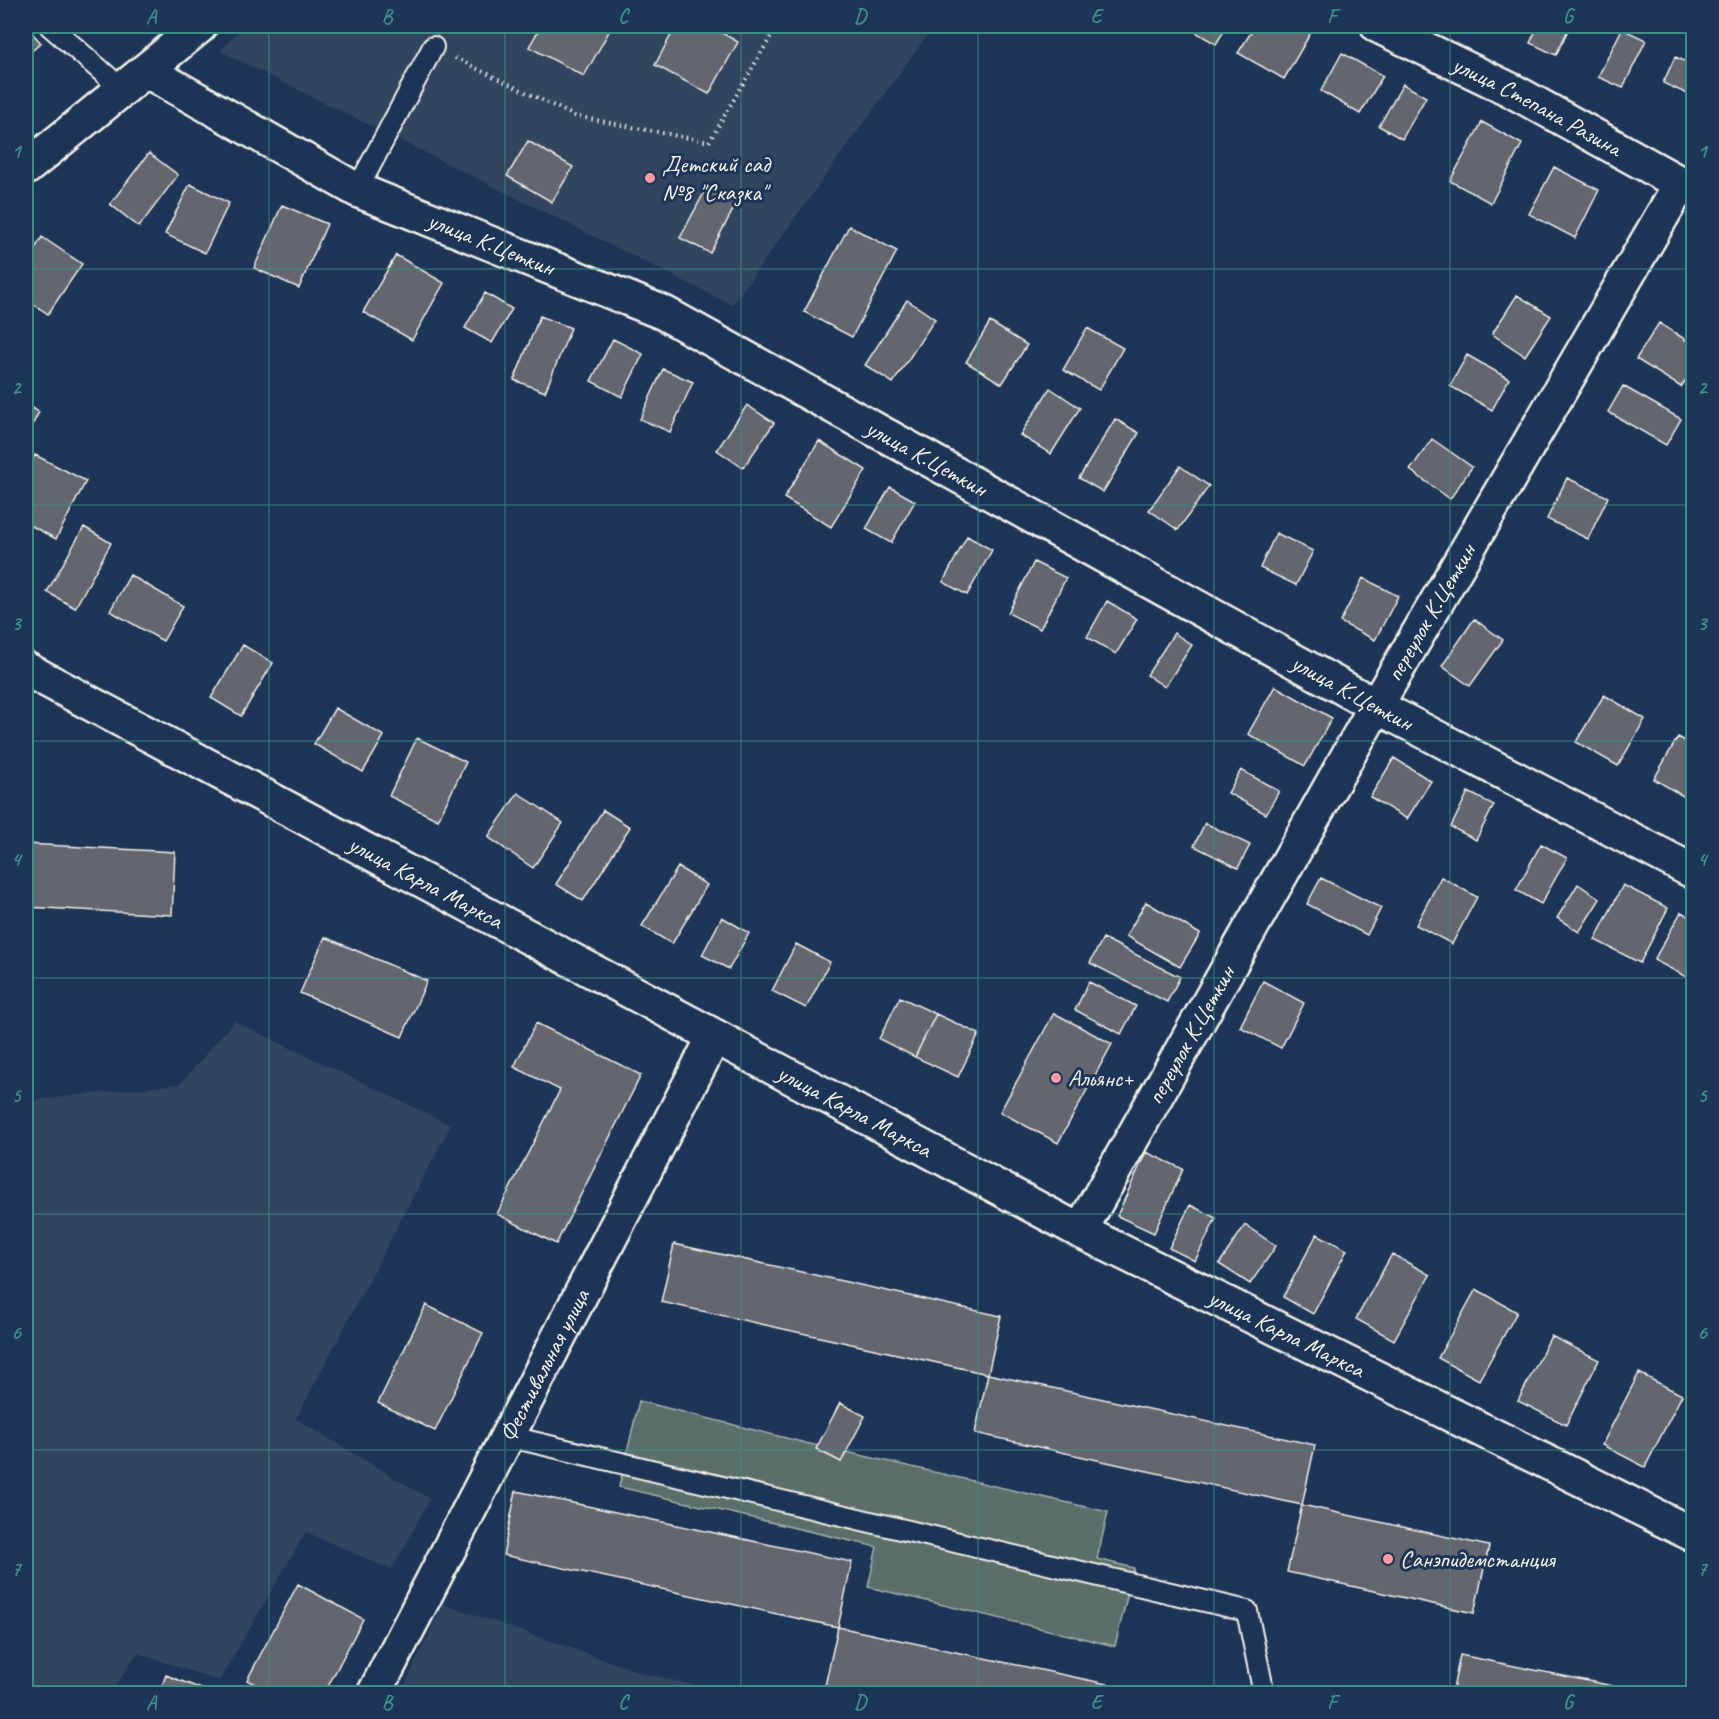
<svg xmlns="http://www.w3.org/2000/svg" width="1719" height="1719" viewBox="0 0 1719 1719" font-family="Caveat,sans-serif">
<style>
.built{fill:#32445e}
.green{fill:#5a6e6a;stroke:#a7b0a9;stroke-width:1.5}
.building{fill:#64666e;stroke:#f4f1e8;stroke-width:1.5}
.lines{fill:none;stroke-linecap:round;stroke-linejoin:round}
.service-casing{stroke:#f4f1e8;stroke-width:24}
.minor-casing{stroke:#f4f1e8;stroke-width:38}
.tertiary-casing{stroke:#f4f1e8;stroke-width:38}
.path{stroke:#f4f1e8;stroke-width:4;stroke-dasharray:1.5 4.5;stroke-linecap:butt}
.service{stroke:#1d3557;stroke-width:20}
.minor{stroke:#1d3557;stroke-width:33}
.tertiary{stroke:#1d3557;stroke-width:33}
.grid{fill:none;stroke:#3d8f86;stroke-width:1.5;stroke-opacity:0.55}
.poi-dot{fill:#ff9aa2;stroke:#1d3557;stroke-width:2}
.labels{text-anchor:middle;stroke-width:6;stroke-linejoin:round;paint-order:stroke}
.street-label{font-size:24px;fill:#f4f1e8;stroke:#1d3557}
.poi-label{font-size:24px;fill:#f4f1e8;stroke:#1d3557;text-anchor:start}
.neatline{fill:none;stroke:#3d8f86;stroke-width:2}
.grid-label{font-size:20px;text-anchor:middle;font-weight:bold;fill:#3d8f86}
</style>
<rect width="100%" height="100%" fill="#1d3557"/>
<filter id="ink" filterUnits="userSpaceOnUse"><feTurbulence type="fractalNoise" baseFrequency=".0167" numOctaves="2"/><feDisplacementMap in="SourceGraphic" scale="12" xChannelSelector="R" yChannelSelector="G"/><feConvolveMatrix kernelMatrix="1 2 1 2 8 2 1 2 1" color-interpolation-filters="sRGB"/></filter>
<g filter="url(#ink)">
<!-- built -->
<path class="built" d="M243,26H934L732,305L220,51Z
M234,1021L451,1125L296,1419L430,1499L392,1570L306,1532L219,1681L137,1653L111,1693L26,1685V1101L180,1084Z
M443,1604L649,1675L733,1693H401Z"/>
<!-- green -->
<path class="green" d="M639,1401L818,1446L817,1450L841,1462L847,1452L1108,1512L1097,1559L1134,1568L1115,1646L868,1587L877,1547L619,1487Z"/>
<!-- building -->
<path class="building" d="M26,26L41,43L26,56Z
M541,26H612L584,76L529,47Z
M676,26H714L713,28L738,42L709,94L655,65Z
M1185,26H1227L1216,44Z
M1255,26H1307L1313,29L1284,79L1238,53Z
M1538,26H1570L1556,55L1530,43Z
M1622,29L1646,40L1623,88L1598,77Z
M1342,53L1383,76L1360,114L1321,91Z
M1675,57L1694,65V97L1663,83Z
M1403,84L1426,97L1402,139L1379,126Z
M1482,122L1522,144L1491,203L1450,181Z
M528,141L573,167L552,202L507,176Z
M149,153L178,175L139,227L110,204Z
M1554,167L1599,190L1575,238L1529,214Z
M190,184L229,203L205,253L165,234Z
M706,189L736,204L710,253L680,238Z
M282,205L327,224L299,288L254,268Z
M849,226L897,251L852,337L804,312Z
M42,237L82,264L48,314L26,299V263Z
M396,255L444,283L412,340L363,312Z
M485,293L512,309L492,343L465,328Z
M1517,295L1551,316L1525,356L1492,334Z
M907,300L935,319L893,383L865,365Z
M540,316L571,328L545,392L514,380Z
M990,322L1027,345L1002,384L966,362Z
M1659,323L1694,345V368L1681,387L1636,359Z
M1087,328L1123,348L1099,390L1063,370Z
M613,339L643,354L622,397L591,381Z
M1467,355L1509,379L1492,410L1450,386Z
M663,369L693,382L670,432L640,419Z
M1623,386L1681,419L1666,445L1608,412Z
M1050,388L1080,408L1051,454L1020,435Z
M26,404L39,412L26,437Z
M747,405L774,423L743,468L717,450Z
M1115,419L1139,433L1103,492L1079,478Z
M1432,439L1472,467L1450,499L1410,470Z
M819,441L866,470L831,527L784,498Z
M35,455L86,481L56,539L26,523V473Z
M1180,466L1209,486L1178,530L1149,510Z
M1567,478L1608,497L1588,539L1547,519Z
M890,487L915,501L891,543L866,529Z
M84,527L111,543L75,608L47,592Z
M1276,533L1313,551L1296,585L1260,568Z
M967,536L992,550L967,595L943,582Z
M1034,562L1066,578L1040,629L1008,613Z
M130,575L183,606L163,641L110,611Z
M1363,578L1398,596L1375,640L1340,622Z
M1107,601L1137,619L1116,654L1087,637Z
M1474,619L1503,640L1470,686L1442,666Z
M1174,633L1192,645L1165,687L1147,675Z
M243,645L273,663L241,716L211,698Z
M1275,686L1332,718L1305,766L1248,734Z
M1604,695L1645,719L1618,766L1576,742Z
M335,708L384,736L363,772L314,744Z
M1678,737L1694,746V789L1688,799L1654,779Z
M417,738L466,762L438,820L389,796Z
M1394,758L1431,781L1407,819L1370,797Z
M1241,770L1279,791L1266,814L1228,793Z
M1468,792L1494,805L1476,840L1451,827Z
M518,793L563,823L533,868L488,837Z
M603,810L630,827L583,901L556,884Z
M1205,823L1250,845L1238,868L1194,846Z
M26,844L175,852L172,915L26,907Z
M1541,844L1567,858L1541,904L1516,890Z
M678,867L707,885L672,944L642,926Z
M1441,877L1477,897L1452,944L1416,925Z
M1321,878L1381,908L1367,935L1307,904Z
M1578,884L1600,899L1579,932L1557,918Z
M1623,885L1668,908L1640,963L1595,940Z
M1146,902L1200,934L1180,967L1126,936Z
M1681,912L1694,919V981L1654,960Z
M722,917L749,933L729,969L702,955Z
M325,937L427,981L402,1037L300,993Z
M1103,938L1180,977L1167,1002L1090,963Z
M796,944L830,962L806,1008L772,991Z
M1263,981L1304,1003L1281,1048L1240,1027Z
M1089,982L1136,1006L1121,1034L1075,1010Z
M900,997L936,1014L915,1057L879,1039Z
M1054,1013L1112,1044L1058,1143L1000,1112Z
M936,1014L979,1034L958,1077L915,1057Z
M536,1023L641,1075L556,1244L497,1214L560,1090L514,1067Z
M1146,1152L1183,1169L1154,1233L1117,1216Z
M1190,1205L1216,1218L1195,1261L1169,1248Z
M1245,1225L1276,1246L1250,1284L1219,1264Z
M1317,1234L1347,1250L1313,1314L1283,1297Z
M674,1244L1001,1316L988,1374L661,1302Z
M1392,1254L1430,1275L1394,1340L1356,1319Z
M1476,1289L1517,1312L1479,1380L1438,1358Z
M426,1305L483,1333L435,1431L378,1403Z
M1551,1336L1599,1360L1566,1425L1518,1401Z
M1639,1373L1682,1395L1645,1467L1602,1445Z
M988,1374L1315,1445L1302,1505L975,1433Z
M840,1403L865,1416L841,1462L816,1449Z
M516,1491L852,1562L838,1627L503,1555Z
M1302,1505L1489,1546L1474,1613L1287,1572Z
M298,1584L363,1619L324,1694H273L247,1680Z
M838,1627L1154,1694H862L825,1686Z
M1460,1655L1652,1694H1452Z
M166,1675L214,1694H159Z"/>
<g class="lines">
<!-- service casing -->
<g class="service-casing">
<path id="service" d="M50,26L123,90
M357,190L433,47
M507,1436L1247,1611L1264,1694"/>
</g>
<!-- minor casing -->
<g class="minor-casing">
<g id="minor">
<path id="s1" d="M1378,26L1511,90L1694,191"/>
<path id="s2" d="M147,71L357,190L664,313L1376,706L1694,872"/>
<path id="s3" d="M26,669L1080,1231L1694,1535"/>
<path id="s4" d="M1080,1231L1376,706L1680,185"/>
<path id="s5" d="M374,1694L714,1037"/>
</g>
</g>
<!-- tertiary casing -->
<g class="tertiary-casing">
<path id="tertiary" d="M26,168L200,26"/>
</g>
<!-- path -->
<path class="path" d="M455,58L575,116L709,142L777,26"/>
<!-- service -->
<use href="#service" class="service"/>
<!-- minor -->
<use href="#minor" class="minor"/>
<!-- tertiary -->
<use href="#tertiary" class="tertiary"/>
</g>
</g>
<!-- grid -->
<path class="grid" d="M269,26V1694M505,26V1694M741,26V1694M978,26V1694M1214,26V1694M1450,26V1694M26,269H1694M26,505H1694M26,741H1694M26,978H1694M26,1214H1694M26,1450H1694"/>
<!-- markers -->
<g class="poi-dot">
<circle cx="650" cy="178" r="6"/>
<circle cx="1056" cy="1078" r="6"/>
<circle cx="1388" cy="1559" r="6"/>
</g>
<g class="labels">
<!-- street labels -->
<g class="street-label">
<text dy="8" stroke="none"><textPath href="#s1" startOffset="178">улица Степана Разина</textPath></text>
<text dy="8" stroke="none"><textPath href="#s2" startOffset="386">улица К.Цеткин</textPath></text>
<text dy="8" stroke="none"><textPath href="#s2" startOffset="872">улица К.Цеткин</textPath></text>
<text dy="8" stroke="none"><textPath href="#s4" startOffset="711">переулок К.Цеткин</textPath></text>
<text dy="8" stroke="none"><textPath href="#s2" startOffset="1358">улица К.Цеткин</textPath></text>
<text dy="8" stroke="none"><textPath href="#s3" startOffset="453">улица Карла Маркса</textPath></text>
<text dy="8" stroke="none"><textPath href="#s4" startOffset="225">переулок К.Цеткин</textPath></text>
<text dy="8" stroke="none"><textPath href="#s3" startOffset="939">улица Карла Маркса</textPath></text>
<text dy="8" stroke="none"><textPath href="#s3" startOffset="1425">улица Карла Маркса</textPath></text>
<text dy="8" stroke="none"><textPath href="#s5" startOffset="370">Фестивальная улица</textPath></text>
</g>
<!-- poi labels -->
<g class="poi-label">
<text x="662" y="172">Детский сад<tspan x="662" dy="28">№8 "Сказка"</tspan></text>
<text x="1068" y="1086">Альянс+</text>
<text x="1400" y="1567">Санэпидемстанция</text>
</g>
</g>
<!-- margin -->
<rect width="1719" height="1719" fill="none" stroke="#1d3557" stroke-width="66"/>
<rect x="33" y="33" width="1653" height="1653" class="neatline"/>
<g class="grid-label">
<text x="151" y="23">A</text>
<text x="387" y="23">B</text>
<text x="623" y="23">C</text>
<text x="860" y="23">D</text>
<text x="1096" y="23">E</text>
<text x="1332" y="23">F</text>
<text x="1568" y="23">G</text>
<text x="16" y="158">1</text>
<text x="1702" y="158">1</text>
<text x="16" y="394">2</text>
<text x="1702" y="394">2</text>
<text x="16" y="630">3</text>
<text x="1702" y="630">3</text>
<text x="16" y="866">4</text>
<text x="1702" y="866">4</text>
<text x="16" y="1102">5</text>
<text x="1702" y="1102">5</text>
<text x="16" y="1339">6</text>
<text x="1702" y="1339">6</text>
<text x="16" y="1575">7</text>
<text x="1702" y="1575">7</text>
<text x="151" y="1709">A</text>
<text x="387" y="1709">B</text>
<text x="623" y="1709">C</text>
<text x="860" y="1709">D</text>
<text x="1096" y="1709">E</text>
<text x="1332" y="1709">F</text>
<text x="1568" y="1709">G</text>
</g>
</svg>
